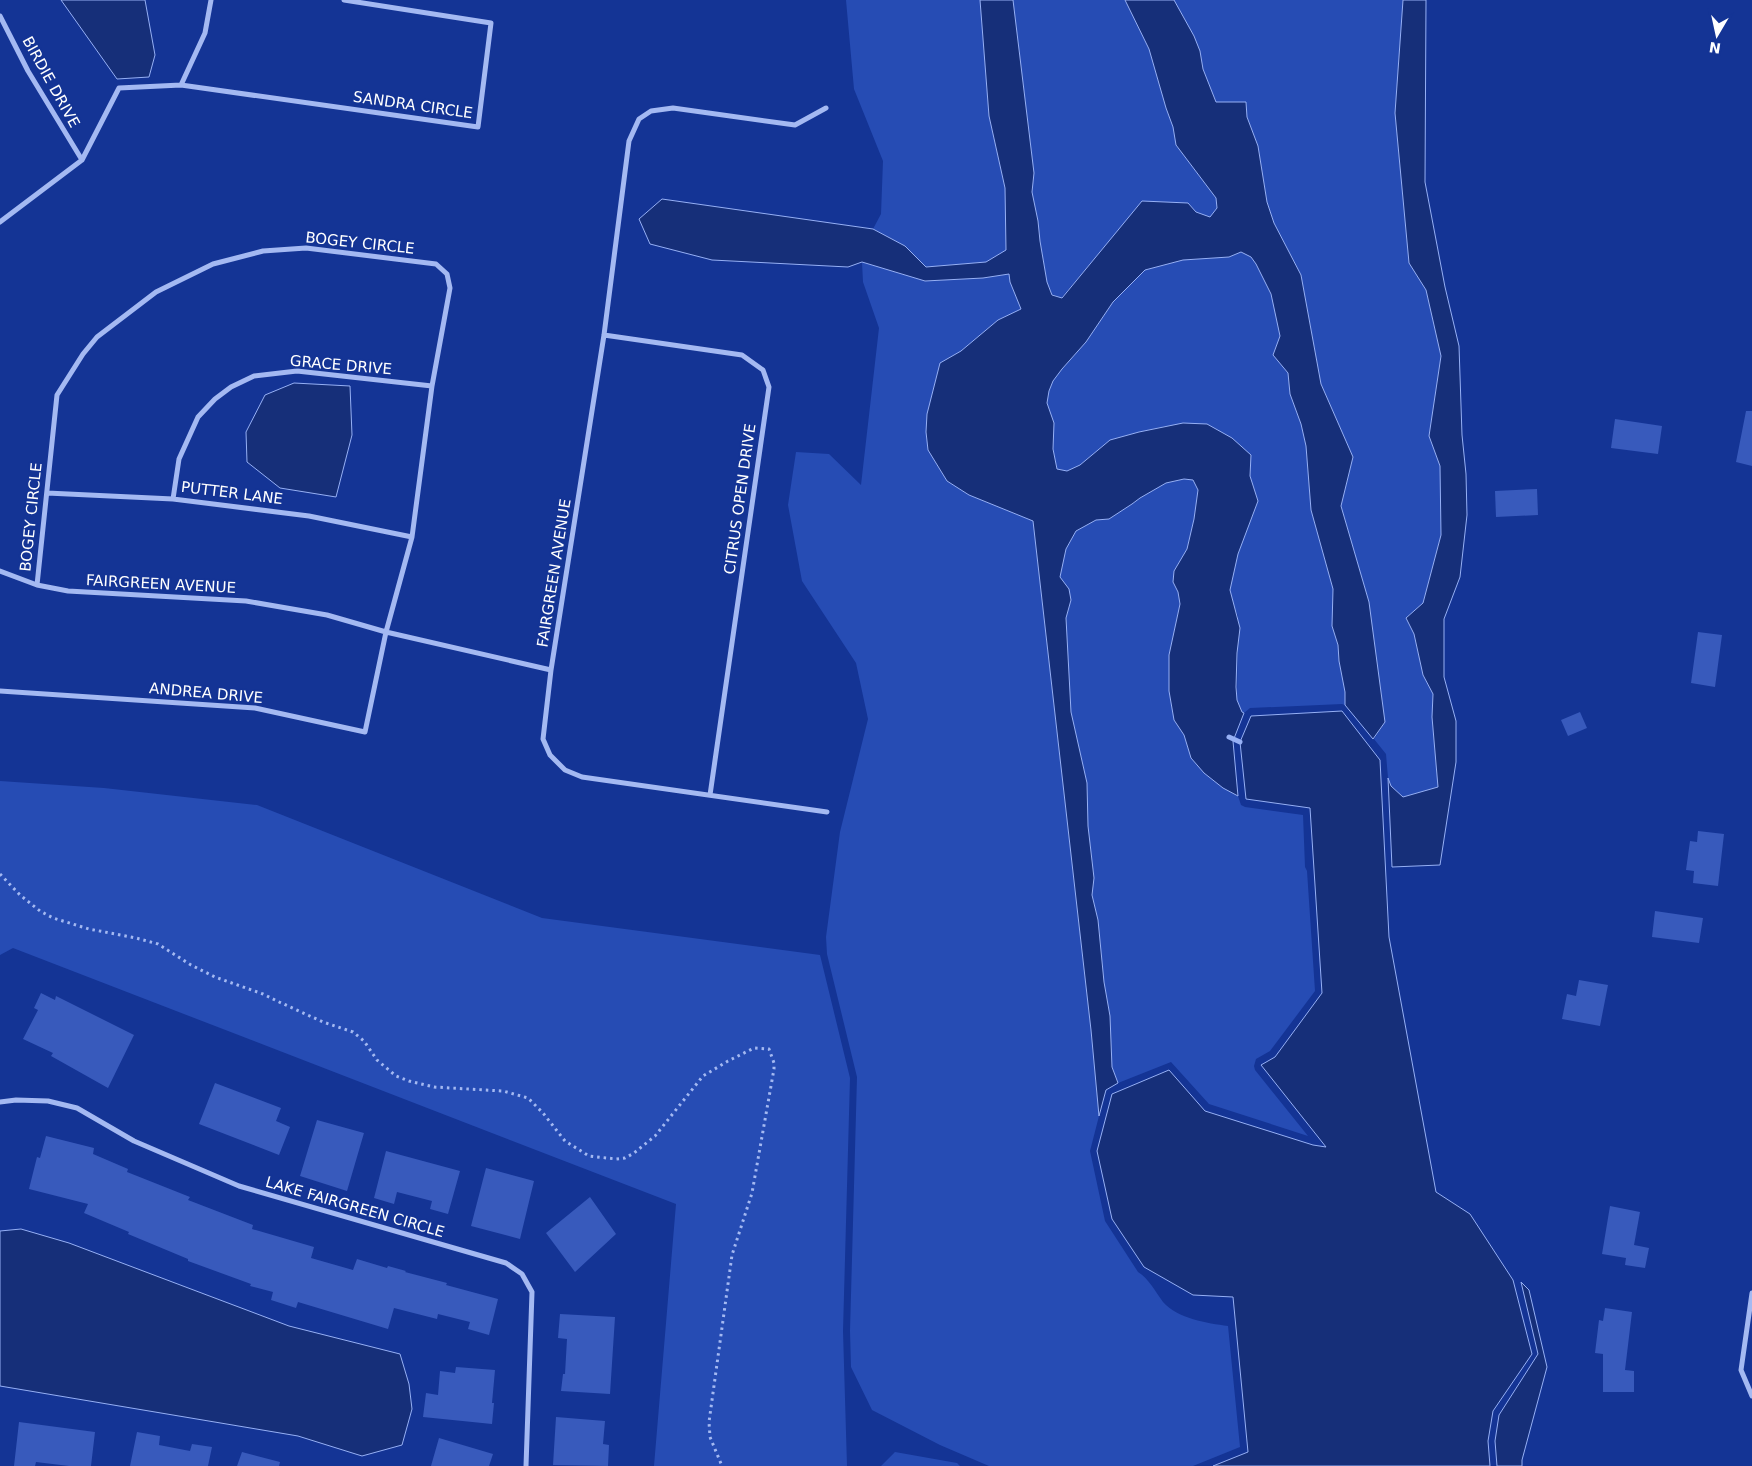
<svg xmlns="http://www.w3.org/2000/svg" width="1752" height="1466" viewBox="0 0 1752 1466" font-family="'DejaVu Sans',sans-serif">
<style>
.green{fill:#264cb4}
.water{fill:#162f79;stroke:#96b0f5}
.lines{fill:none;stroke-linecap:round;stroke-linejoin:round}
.stream{stroke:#96b0f5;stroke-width:5}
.building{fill:#385abc}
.path{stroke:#a4b9f2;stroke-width:3;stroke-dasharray:2.5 4;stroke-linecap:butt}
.minor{stroke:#a4b9f2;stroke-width:5}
.labels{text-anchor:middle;stroke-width:4;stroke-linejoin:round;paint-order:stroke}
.street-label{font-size:15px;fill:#fff;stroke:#143495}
</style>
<rect width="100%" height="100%" fill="#143495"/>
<!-- green -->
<path class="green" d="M846,0H980L989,116L1005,188L1007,250L986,262L926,267L905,246L873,229L881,214L883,161L854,89Z
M1013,0H1125L1149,49L1166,108L1173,127L1176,145L1216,198L1217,208L1210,218L1196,212L1188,203L1105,246L1061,298L1052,294L1047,282L1040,241L1038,221L1032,192L1034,173Z
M1174,0H1403L1395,113L1409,262L1426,290L1441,356L1429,436L1440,466L1441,535L1423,603L1406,618L1414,634L1423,675L1433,694L1432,718L1438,787L1403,797L1391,786L1388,778L1386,754L1374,739L1385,722L1369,602L1341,506L1353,457L1321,384L1301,275L1274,223L1267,202L1258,146L1247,117L1246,102H1216L1203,69L1200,51Z
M1241,252C1244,253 1249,254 1251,257C1263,266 1282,322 1280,336C1279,342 1275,349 1273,355L1288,373L1290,394L1301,424L1306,446L1311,510L1333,589L1332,626L1338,645L1339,661L1345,692V705L1342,704L1250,708L1244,713L1242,712L1237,700L1238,616C1235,608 1231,599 1230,590C1230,562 1249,527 1258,501L1250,476L1251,466L1241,447L1232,438L1221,433L1166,426L1139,432L1110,440L1080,465L1067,472L1057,469L1055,463L1047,403L1049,391L1053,381L1062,369L1086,342L1113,302L1145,270L1183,260L1229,257Z
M862,262L925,281L983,278L1009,274L1010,282L1021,309L998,320L961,351L940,364L935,383L928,449L937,465L947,481L969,495L1033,521L1091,1030L1099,1116L1090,1151L1105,1221L1138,1272C1149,1279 1155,1291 1163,1302C1178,1319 1207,1323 1228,1326L1240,1447L1193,1466H989L940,1445L872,1410L851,1367L850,1331L857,1077L827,954L826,937L840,832L868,719L856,663L802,581L788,505L796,452L829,454L861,485L879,328L863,282Z
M1184,479H1193L1198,490L1194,519L1187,549L1174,571L1173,582L1178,592L1180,604L1169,655V691L1174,720L1184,735L1191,758L1223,788L1238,796L1241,805L1245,807L1303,815L1305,867L1307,871L1315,991L1270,1051L1256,1059L1254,1066L1255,1070L1308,1136L1209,1104L1171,1062L1118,1083L1112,1067L1110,1016L1104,982L1098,920L1092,895L1094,878L1088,826L1087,783L1071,713L1066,618L1071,600L1059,577L1066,549L1076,531L1096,520L1109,519L1132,504L1140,498L1166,483Z
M0,781L104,788L257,805L542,918L820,955L850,1078L843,1331L847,1466H654L676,1204L13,948L0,955Z
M895,1452L957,1463L960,1466H881Z"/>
<!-- water -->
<path class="water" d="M61,0H145L155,55L149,77L117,79Z
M980,0H1013L1034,173L1032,192L1038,221L1040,241L1047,282L1052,295L1062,298L1142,201L1188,203L1196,212L1210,217L1217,208L1216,198L1176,145L1173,127L1166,108L1149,49L1125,0H1174L1194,36L1200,51L1203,69L1216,102H1246L1247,117L1258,146L1267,202L1274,223L1301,275L1321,384L1353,457L1341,506L1369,602L1385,722L1373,739L1345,705V692L1339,661L1338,645L1332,626L1333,589L1311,510L1306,446L1301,424L1290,394L1288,373L1273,355L1280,336L1271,294L1256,264L1251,257L1241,252L1229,257L1183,260L1145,270L1113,302L1086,342L1062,369L1053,381L1049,391L1047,403L1054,423L1053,449L1057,469L1067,471L1080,465L1110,440L1139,432L1183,423L1207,424L1232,438L1251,455L1250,476L1258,501L1238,554L1230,590L1240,628L1237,653L1236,687L1237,700L1242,712L1244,713L1233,741L1238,796L1223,788L1204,773L1191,758L1184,735L1174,720L1169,691V655L1180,604L1178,592L1173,582L1174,571L1187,549L1194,519L1198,490L1193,480L1184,479L1166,483L1140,498L1132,504L1109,519L1096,520L1076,531L1066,549L1060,577L1069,589L1071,600L1066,618L1071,712L1087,783L1088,826L1094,878L1092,895L1098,920L1104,982L1110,1016L1112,1067L1118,1083L1106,1090L1099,1116L1091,1030L1033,521L969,495L947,481L928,450L926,432L927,414L940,363L961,351L998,320L1021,309L1010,282L1009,274L983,278L925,281L862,262L848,267L712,260L650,244L639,219L662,199L873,229L905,246L926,267L986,262L1006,250L1005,188L989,116Z
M1403,0H1426L1425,182L1445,287L1459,346L1462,435L1466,474L1467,515L1460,577L1444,619V677L1456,721V762L1440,865L1392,867L1388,778L1391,786L1403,797L1438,787L1432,717L1433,694L1423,675L1414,634L1406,618L1423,603L1441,535L1440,466L1429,436L1441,356L1426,290L1409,263L1395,113Z
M294,383L350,386L352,435L336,497L280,488L247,462L246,432L265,395Z
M1342,711L1380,760L1389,937L1436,1192L1470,1214L1513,1280L1532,1354L1493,1411L1488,1441L1490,1466H1213L1248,1452L1233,1297L1193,1295L1144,1267L1112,1219L1097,1151L1112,1094L1169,1070L1205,1111L1313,1145L1326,1147L1261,1065L1275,1057L1322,993L1310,808L1246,799L1240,742L1251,716Z
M21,1229L69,1243L289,1326L400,1354L409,1384L412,1409L402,1445L362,1456L298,1436L0,1386V1231Z
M1521,1282L1529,1290L1547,1367L1522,1460V1466H1497L1495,1441L1499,1415L1538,1354Z"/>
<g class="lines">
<!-- stream -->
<path class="stream" d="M1229,737L1240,742"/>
</g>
<!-- building -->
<path class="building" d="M1746,411H1752V466L1736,462Z
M1615,419L1662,426L1658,454L1611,448Z
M1537,489L1538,515L1496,517L1495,491Z
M1698,632L1722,635L1715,687L1691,683Z
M1580,712L1587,728L1568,736L1561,720Z
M1698,831L1724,834L1718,886L1693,883L1694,871L1686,870L1690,841L1697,842Z
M1655,911L1703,918L1699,943L1652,937Z
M1579,980L1608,985L1600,1026L1562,1019L1567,994L1576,996Z
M41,993L55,1000L56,996L134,1035L108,1088L51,1056L53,1053L23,1039L38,1010L34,1008Z
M215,1083L281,1108L276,1121L290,1127L279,1155L199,1124Z
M317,1120L364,1133L347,1191L300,1176Z
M46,1136L94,1148L93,1154L128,1169L127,1172L190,1197L188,1200L253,1225L252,1229L314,1247L311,1258L353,1270L357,1259L387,1268L388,1266L406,1271L405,1272L447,1283L446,1285L498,1299L489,1335L468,1329L470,1322L438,1314L437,1319L394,1308L388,1329L298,1302L296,1308L271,1300L273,1292L250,1286L251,1284L188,1261V1259L128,1234L129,1232L84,1213L88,1204L29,1189L37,1157L40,1158Z
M386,1151L460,1171L448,1214L430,1209L432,1201L397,1192L394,1204L374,1198Z
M486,1168L534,1181L520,1239L471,1226Z
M590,1197L616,1234L575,1272L546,1233Z
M1610,1206L1640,1212L1634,1245L1649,1248L1645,1268L1625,1265L1626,1258L1602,1254Z
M1605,1308L1632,1312L1625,1370L1634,1371V1392H1603V1354L1595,1353L1599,1320L1603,1321Z
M560,1314L615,1317L610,1394L561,1391L563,1374H565L567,1339L558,1338Z
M456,1367L495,1370L492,1403H494L492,1424L423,1417L426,1393L438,1395L440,1371L455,1373Z
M556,1417L605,1421L603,1444L609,1445L608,1466L553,1465Z
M19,1422L95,1432L91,1466H69L36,1462L35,1466H14Z
M137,1432L160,1436L159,1445L190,1451L192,1444L212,1447L208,1466H130Z
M439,1438L493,1454L489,1466H431Z
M242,1452L280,1462L279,1466H237Z"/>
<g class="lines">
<!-- path -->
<path class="path" d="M0,874L20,895L40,911L53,918L89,929L136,938L158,944L191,965L215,977L263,994L277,1001L323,1022L353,1032L364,1041L377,1060L396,1076L409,1081L434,1087L503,1091L528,1098L543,1113L565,1141L589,1156L616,1159L625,1158L634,1153L655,1136L703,1076L728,1061L754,1048L769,1049L774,1063V1069L752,1193L732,1255L709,1422L710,1437L722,1466"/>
<!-- minor -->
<path class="minor" d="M211,0L205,33L181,85L478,127L491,23L344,0
M0,16L28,71L82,160
M826,108L795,125L673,108L651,111L639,119L629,141L604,335L551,670L543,739L550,755L565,770L582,777L827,812
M0,222L82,160L119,88L181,85
M604,335L742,355L763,370L769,387L710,795
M47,493L173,499L309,516L412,537
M173,499L179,459L198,417L215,399L231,387L254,376L297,371L432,386
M0,571L37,585L68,591L246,601L327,615L386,632L551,670
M0,691L255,708L365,732L386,632L412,537L432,386L450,288L447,274L436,264L306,248L263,251L213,264L156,292L97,337L83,354L57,395L37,585
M0,1102L16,1100L48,1101L77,1108L134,1141L239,1186L506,1263L522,1274L532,1292L526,1466
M1752,1293L1741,1370L1752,1396"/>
</g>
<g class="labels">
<!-- street labels -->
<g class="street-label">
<text transform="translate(51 82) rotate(61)" y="5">BIRDIE DRIVE</text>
<text transform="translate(413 105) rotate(8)" y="5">SANDRA CIRCLE</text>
<text transform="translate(360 243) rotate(6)" y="5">BOGEY CIRCLE</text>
<text transform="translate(341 365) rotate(5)" y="5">GRACE DRIVE</text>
<text transform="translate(232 493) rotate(7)" y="5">PUTTER LANE</text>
<text transform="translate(740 499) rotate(-82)" y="5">CITRUS OPEN DRIVE</text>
<text transform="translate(31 517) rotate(-84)" y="5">BOGEY CIRCLE</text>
<text transform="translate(554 573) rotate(-81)" y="5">FAIRGREEN AVENUE</text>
<text transform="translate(161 584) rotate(3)" y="5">FAIRGREEN AVENUE</text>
<text transform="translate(206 693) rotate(5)" y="5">ANDREA DRIVE</text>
<text transform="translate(355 1207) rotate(16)" y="5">LAKE FAIRGREEN CIRCLE</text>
</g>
</g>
<!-- north arrow -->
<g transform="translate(1717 35) rotate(189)" stroke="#143495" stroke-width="4" paint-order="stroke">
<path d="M0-4L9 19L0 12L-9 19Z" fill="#ffffff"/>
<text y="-8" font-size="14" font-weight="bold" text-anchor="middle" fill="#ffffff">N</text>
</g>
</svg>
